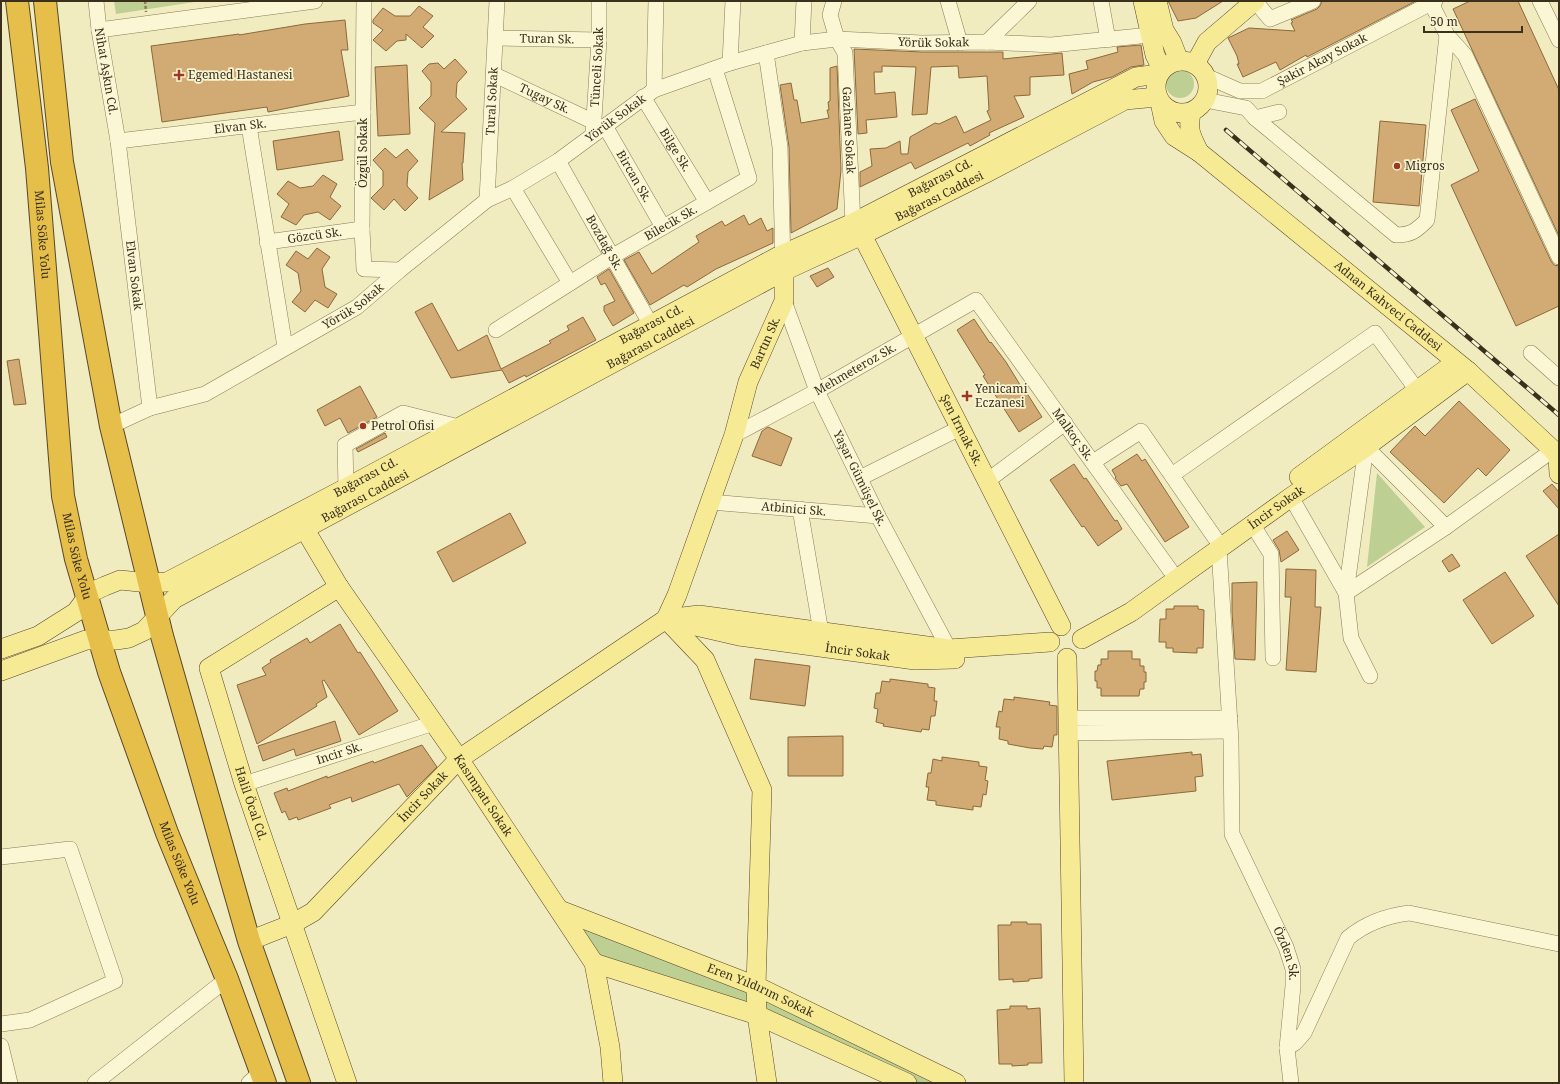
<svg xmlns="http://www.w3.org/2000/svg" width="1560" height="1084" viewBox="0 0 1560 1084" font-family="'Noto Serif',serif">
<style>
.green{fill:#becf93}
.building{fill:#d1ab73;stroke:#8c693b}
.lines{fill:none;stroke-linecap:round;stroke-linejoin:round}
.minor-casing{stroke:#8b7c57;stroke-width:16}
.major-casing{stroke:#58482b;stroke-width:20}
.highway-casing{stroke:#58482b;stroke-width:24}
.path{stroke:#8b7c57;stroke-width:2.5;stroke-dasharray:3 2;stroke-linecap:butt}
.minor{stroke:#fbf6d4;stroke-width:15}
.major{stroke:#f7ea95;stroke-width:19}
.highway{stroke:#e6be4a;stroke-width:22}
.rail-casing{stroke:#3a301c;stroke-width:4.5}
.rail{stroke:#f8f3d0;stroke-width:3;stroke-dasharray:9;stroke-linecap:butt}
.poi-dot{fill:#9e3823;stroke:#f8f3d0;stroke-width:1.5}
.labels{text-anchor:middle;stroke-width:3.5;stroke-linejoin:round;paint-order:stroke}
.street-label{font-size:12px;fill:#3a301c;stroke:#f8f3d0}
.poi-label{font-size:12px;fill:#3a301c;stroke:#f8f3d0;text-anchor:start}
</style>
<rect width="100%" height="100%" fill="#f1ebc0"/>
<!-- green -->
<path class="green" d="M114,1H201L116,14Z
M1166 84a14 14 0 1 1 28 0a14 14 0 1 1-28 0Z
M1377,473L1425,527L1367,567Z
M560,910L956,1083H907L594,963Z"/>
<!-- building -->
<path class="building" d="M1168,1H1223L1196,18L1178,21Z
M1322,1H1416L1307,57L1306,55L1280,70L1276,62L1243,77L1237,64H1239L1237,56L1228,38L1249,28L1295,31L1291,23L1293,22L1291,20L1317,9L1320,6Z
M1470,1H1518L1559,90V236L1453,9Z
M419,6L433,16L423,27L434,36L422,48L406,34V40L397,41L386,51L373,40L383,30L373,23V20L383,8L395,16H410Z
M345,20L348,50H341L349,96L268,112L267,107L162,122L151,46L239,34V35L305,24Z
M1141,45L1144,65L1131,67L1112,77L1093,82L1072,94L1069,74L1088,69L1086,61L1118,52L1117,47Z
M854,49L922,52H1003V59L1062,53L1064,75L1030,77V95L1014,96L1024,117L989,133L990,135L970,146L968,143L915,169L911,162L860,187V172L872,166L870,149L886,148L900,141L901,154H908L910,137L935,123L939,124L956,116L964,133L991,120L987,111L989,110L987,76L959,78L958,66L931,67L927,114L912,115L916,67L882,66V72H874L875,94L895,92L897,117L866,120L867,133L858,134Z
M455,59L467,72L457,83L456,97L467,109L441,132L465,133L463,163H462L463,180L429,200L435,123L419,108L431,96V82L422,71L429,64L438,63L444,69Z
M407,65L410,134L378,136L375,67Z
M837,66L841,170L837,209L791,233L789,147L780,85L791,83L794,100H797L801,123L829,118L827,110H829L828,102L830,101V68Z
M1475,99L1551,261L1554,265L1559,266V306L1516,326L1451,185L1479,171L1451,110Z
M1380,121L1426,125L1419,206L1373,202Z
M339,131L343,160L277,170L273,141Z
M385,148L396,158L407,149L418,161L408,172L407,186L418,198L405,211L394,199L384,210L371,198L383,186V171L373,160Z
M323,175L337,184L330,197L341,206L330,220L318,212L304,215L296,225L281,217L289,204L277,194L288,181L300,188L313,186Z
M744,215L749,225L761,218L767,231L773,228V243L716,269L687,287L684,285L650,305L624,260L639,252L652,274L699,242L696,236L722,221L725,226Z
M317,248L330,257L322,269L325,287L337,294L328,308L315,300L305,312L292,302L301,291L298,273L286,265L296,251L308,259Z
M828,268L834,277L817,287L810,276Z
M609,269L634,313L613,326L604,311V306L615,301L605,283L601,285L597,277Z
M432,303L458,351L487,335L501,369L551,343L549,341L569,330L567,326L583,317L596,340L526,377L525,375L509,383L502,370L451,378L415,312Z
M974,319L990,343L991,342L1006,362L1022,388L1023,387L1042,417L1019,432L983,376L985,375L957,330Z
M19,359L26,404L14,405L7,361Z
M360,386L377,417L348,433L340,418L325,426L317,410Z
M1459,401L1510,450L1486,476L1478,468L1444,503L1390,452L1415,426L1425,436Z
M768,427L792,438L781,466L752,456L762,431Z
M385,433L387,437L358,452L356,449Z
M1137,454L1142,461L1145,459L1189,527L1165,542L1127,484L1121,486L1115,478L1116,477L1112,470Z
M1074,464L1084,479L1086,478L1115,521L1117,520L1122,529L1098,546L1084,526L1082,527L1050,480Z
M1552,484L1559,492V509L1543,491Z
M510,513L526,543L453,582L437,552Z
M1287,531L1299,550L1281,562L1279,550L1273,540Z
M1559,534V606L1526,556Z
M1452,554L1460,566L1449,572L1442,561Z
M1286,569L1316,570L1315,607H1321L1316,672L1286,670L1291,597H1285Z
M1505,572L1534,616L1492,644L1463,600Z
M1257,582L1255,660L1235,659L1232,612V583Z
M1174,606H1198V609L1204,610L1203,648H1197V653L1173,652V648H1166V642H1159L1160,619H1166V609H1174Z
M340,624L358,653L360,652L398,711L359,735L324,680L322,681L327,697L316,704L317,706L257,744L237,685L266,675L262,668L271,662L270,660L307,638L310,643Z
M1108,651H1132V659H1140V666H1144V672H1146V682H1144V689H1140L1139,696H1101V688H1097V681H1095V671H1097L1098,665H1101V659H1108Z
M755,659L810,666L805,706L750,699Z
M890,679L928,684V687L935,688L934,701H937L935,716H931L929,730L922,729L921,732L883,726L884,724L876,722L878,709L874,708L876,693H880L882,681L890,682Z
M1014,697L1050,702L1049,705L1057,706V735H1054L1052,747L1044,746L1043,749L1030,748L1008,744V741L999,739L1000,727H996L999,711L1002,712L1004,699L1014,700Z
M335,721L341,741L296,756L294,749L263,761L258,746Z
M843,736V776H788V737Z
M422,745L437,767L407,797L399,784L352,802L351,797L329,805L331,808L298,820L297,817L289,820L285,811L282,813L274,793L287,788L288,791L327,776V778L373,761L374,763Z
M1192,752V755L1201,754L1203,776L1195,777L1196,791L1112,800L1107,761Z
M942,757L979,762V766L987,767L985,780L988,781L986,795L983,794L981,807L973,806V810L936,805V801L927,800L929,787H926L928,773H931L933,759L942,761Z
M1011,922H1027V924H1041L1042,978L1029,979V981L1013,982V979L999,980L998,925H1011Z
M1010,1006H1027V1009L1040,1008L1042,1063H1028V1065L1012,1066V1064H999L997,1010L1010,1009Z"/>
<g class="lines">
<!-- minor casing -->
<g class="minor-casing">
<g id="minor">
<path id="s1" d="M96,1L99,30L118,141L150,408"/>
<path d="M364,1L362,229L364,269L400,270"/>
<path id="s2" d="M834,1L830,15L837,39L845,53L853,223L858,230"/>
<path d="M948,1L960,43"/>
<path d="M1101,1L1108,40"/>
<path d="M1255,1L1270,19L1313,1"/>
<path d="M1540,1L1559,40"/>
<path d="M1431,3L1447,35L1465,55L1559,257"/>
<path d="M99,30L315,1"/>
<path id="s3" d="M496,38L599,40"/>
<path d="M987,42L1029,1"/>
<path d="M802,43L804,1"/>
<path d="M766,53L780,147L783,264"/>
<path d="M730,63L733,1"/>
<path id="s4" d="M495,75L594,122"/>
<path id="s5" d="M1206,76L1240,91H1262L1435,1"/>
<path d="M654,90L656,1"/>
<path id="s6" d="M643,97L707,202"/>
<path d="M1205,100L1246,108L1255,118L1396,235C1411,235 1416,231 1427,220L1447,35"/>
<path d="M1255,118L1279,112"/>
<path d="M249,126L285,347"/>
<path id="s7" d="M605,126L663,227"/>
<path id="s8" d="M593,134L599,40V1"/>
<path id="s9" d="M118,141L363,112"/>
<path id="s10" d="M558,161L651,325"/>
<path d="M513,188L570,283"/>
<path id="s11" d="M487,200L497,1"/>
<path id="s12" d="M267,242L362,229"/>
<path id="s13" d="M784,301L817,391L878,516L949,649"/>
<path id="s14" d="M496,330L613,256L749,178L715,69"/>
<path d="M1531,353L1559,378"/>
<path id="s15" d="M111,426L150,408L205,394L357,307L400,270L487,200L513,188L558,161L654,90L730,63L802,43L837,39L922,43L987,42L1051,45L1150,35"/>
<path id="s16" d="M734,435L817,391L976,300L1170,570"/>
<path d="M1366,447L1346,593L1351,638L1370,676"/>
<path d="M1366,447L1446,527"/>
<path d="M1093,462L1141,431L1215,538"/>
<path d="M1172,475L1375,333L1417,390"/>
<path d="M860,478L960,428"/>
<path d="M987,481L1065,423"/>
<path d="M346,488L345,445L403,413L459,427L462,433"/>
<path d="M1291,497L1346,593L1446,527L1553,450"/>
<path id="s17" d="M710,502L878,516"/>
<path d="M800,509L821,632"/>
<path d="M1252,524L1271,554L1273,658"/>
<path id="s18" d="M1219,549L1231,741L1232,834L1286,947L1293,969V986L1287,1048L1291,1083"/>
<path d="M1068,718H1230"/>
<path d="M1068,733L1230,731"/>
<path id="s19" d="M244,784L434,723"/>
<path d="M1,857L70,849L115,981L30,1020L1,1024"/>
<path d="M1,1046L10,1083"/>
<path d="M1287,1048L1295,1043L1304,1033L1348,938C1366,923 1385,916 1409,913L1559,944"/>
<path d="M95,1083L227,979"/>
<path d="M249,1083L261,1072"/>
</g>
</g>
<!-- major casing -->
<g class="major-casing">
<g id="major">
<path d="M1143,1L1155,55L1162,69"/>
<path d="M1157,1L1164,30L1172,43L1179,61"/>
<circle cx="1182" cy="87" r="26"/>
<path d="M1195,64L1207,42L1255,1"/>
<path id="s20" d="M1160,102L1164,121L1174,136L1199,152L1468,371L1553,450L1558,457L1559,474"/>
<path d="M1191,112C1188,131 1190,134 1199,152"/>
<path id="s21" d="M862,235L1061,626"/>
<path d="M1299,477L1456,362"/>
<path id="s22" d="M304,528L339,587L459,759L594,963L610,1047L613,1083"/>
<path id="s23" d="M339,587L209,668L244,784L347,1083"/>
<path d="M666,619L705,660L762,790L756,986L757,1015L767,1083"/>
<path id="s24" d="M666,619L677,595L734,435L748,382L784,301V271"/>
<path id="s25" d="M687,624L739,636L915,660L955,659"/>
<path id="s26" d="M1082,639L1131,612L1291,497L1366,447L1468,371"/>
<path id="s27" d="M1,649L38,636L76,612L87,597L94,591L105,586L120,580L149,583L167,582L346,488L777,257L853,223L1136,77L1159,74"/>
<path d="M1067,658L1074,1083"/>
<path id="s28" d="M1,671L86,640H116L129,638L144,631L174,599L784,271L862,235L986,173L1125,100L1157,97"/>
<path id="s29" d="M560,910L756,986L956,1083"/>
<path id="s30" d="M249,941L292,924L313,912L459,759L666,619L699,615L949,649L1050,642"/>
<path d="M594,963L757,1015L907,1083"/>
</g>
</g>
<!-- highway casing -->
<g class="highway-casing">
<g id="highway">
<path id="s31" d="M17,1L37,168L63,496L76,559L109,672L167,833L227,979L265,1083"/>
<path d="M45,1L62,162L111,426L162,636L249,941L299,1083"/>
</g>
</g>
<!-- path -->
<path class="path" d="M145,1L146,12"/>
<!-- minor -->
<use href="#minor" class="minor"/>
<!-- major -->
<use href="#major" class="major"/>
<!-- highway -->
<use href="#highway" class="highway"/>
<!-- rail casing -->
<g class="rail-casing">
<path id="rail" d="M1226,130L1559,415"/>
</g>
<!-- rail -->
<use href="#rail" class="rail"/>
</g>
<!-- markers -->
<g class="poi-dot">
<path d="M177 69h4v4h4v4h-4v4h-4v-4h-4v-4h4z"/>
<circle cx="1397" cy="166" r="4"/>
<path d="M965 390h4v4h4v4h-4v4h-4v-4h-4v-4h4z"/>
<circle cx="363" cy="426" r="4"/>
</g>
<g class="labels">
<!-- street labels -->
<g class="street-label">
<text dy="4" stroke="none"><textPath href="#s3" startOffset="51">Turan Sk.</textPath></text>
<text dy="4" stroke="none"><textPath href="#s15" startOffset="931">Yörük Sokak</textPath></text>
<text dy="4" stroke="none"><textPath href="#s5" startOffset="127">Şakir Akay Sokak</textPath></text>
<text dy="4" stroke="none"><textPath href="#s8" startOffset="67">Tünceli Sokak</textPath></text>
<text dy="4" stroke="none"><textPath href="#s1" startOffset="71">Nihat Aşkın Cd.</textPath></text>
<text dy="4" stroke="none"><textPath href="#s4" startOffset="55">Tugay Sk.</textPath></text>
<text dy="4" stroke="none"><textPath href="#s11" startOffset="99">Tural Sokak</textPath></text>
<text dy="4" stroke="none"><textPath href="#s15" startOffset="596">Yörük Sokak</textPath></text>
<text dy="4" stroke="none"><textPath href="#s9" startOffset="123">Elvan Sk.</textPath></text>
<text dy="4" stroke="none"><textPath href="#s2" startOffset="133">Gazhane Sokak</textPath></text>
<text dy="4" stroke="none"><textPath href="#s6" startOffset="62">Bilge Sk.</textPath></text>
<text transform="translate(363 153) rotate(-90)" y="4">Özgül Sokak</text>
<text dy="4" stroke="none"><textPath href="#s7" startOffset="58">Bircan Sk.</textPath></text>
<text dy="4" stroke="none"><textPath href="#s27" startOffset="1060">Bağarası Cd.</textPath></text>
<text dy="4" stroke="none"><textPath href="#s28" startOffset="1059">Bağarası Caddesi</textPath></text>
<text dy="4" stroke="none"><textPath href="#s14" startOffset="205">Bilecik Sk.</textPath></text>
<text dy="4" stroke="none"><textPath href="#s31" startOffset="235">Milas Söke Yolu</textPath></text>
<text dy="4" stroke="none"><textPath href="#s12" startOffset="48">Gözcü Sk.</textPath></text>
<text dy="4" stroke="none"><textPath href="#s10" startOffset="94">Bozdağ Sk.</textPath></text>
<text dy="4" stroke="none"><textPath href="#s1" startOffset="277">Elvan Sokak</textPath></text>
<text dy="4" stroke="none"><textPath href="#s15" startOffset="272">Yörük Sokak</textPath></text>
<text dy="4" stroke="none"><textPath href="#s20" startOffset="311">Adnan Kahveci Caddesi</textPath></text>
<text dy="4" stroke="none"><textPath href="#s27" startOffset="736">Bağarası Cd.</textPath></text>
<text dy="4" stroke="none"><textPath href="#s28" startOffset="735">Bağarası Caddesi</textPath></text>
<text dy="4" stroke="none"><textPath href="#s24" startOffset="294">Bartın Sk.</textPath></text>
<text dy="4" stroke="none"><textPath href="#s16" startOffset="138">Mehmeteroz Sk.</textPath></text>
<text dy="4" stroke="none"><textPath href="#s21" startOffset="219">Şen Irmak Sk.</textPath></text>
<text dy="4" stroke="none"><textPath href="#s16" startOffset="443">Malkoç Sk.</textPath></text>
<text dy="4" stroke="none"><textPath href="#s27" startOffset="412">Bağarası Cd.</textPath></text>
<text dy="4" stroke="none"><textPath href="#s13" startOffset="193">Yaşar Gümüşel Sk.</textPath></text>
<text dy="4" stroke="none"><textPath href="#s28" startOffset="411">Bağarası Caddesi</textPath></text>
<text dy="4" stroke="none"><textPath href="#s26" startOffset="235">İncir Sokak</textPath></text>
<text dy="4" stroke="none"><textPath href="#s17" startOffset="84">Atbinici Sk.</textPath></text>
<text dy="4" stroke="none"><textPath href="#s31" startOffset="559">Milas Söke Yolu</textPath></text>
<text dy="4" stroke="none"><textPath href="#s25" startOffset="173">İncir Sokak</textPath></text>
<text dy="4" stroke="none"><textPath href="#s19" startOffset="100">Incir Sk.</textPath></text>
<text dy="4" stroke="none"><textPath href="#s22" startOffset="322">Kasımpatı Sokak</textPath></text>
<text dy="4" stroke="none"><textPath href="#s30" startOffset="230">İncir Sokak</textPath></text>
<text dy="4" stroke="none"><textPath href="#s23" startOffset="295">Halil Öcal Cd.</textPath></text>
<text dy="4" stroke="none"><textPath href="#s31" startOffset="883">Milas Söke Yolu</textPath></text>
<text dy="4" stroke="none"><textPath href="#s18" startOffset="417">Özden Sk.</textPath></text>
<text dy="4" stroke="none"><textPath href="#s29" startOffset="216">Eren Yıldırım Sokak</textPath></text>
</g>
<!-- poi labels -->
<g class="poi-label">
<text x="188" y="79">Egemed Hastanesi</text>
<text x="1405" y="170">Migros</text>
<text x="975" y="393">Yenicami<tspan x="975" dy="14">Eczanesi</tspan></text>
<text x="371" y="430">Petrol Ofisi</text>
</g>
</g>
<!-- border -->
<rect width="1560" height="1084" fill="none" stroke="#3a301c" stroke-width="4"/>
<!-- scale -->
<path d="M1424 26v6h98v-6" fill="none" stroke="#3a301c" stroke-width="2"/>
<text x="1430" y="26" font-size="12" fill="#3a301c" stroke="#f8f3d0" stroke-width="3" paint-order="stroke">50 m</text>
</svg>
